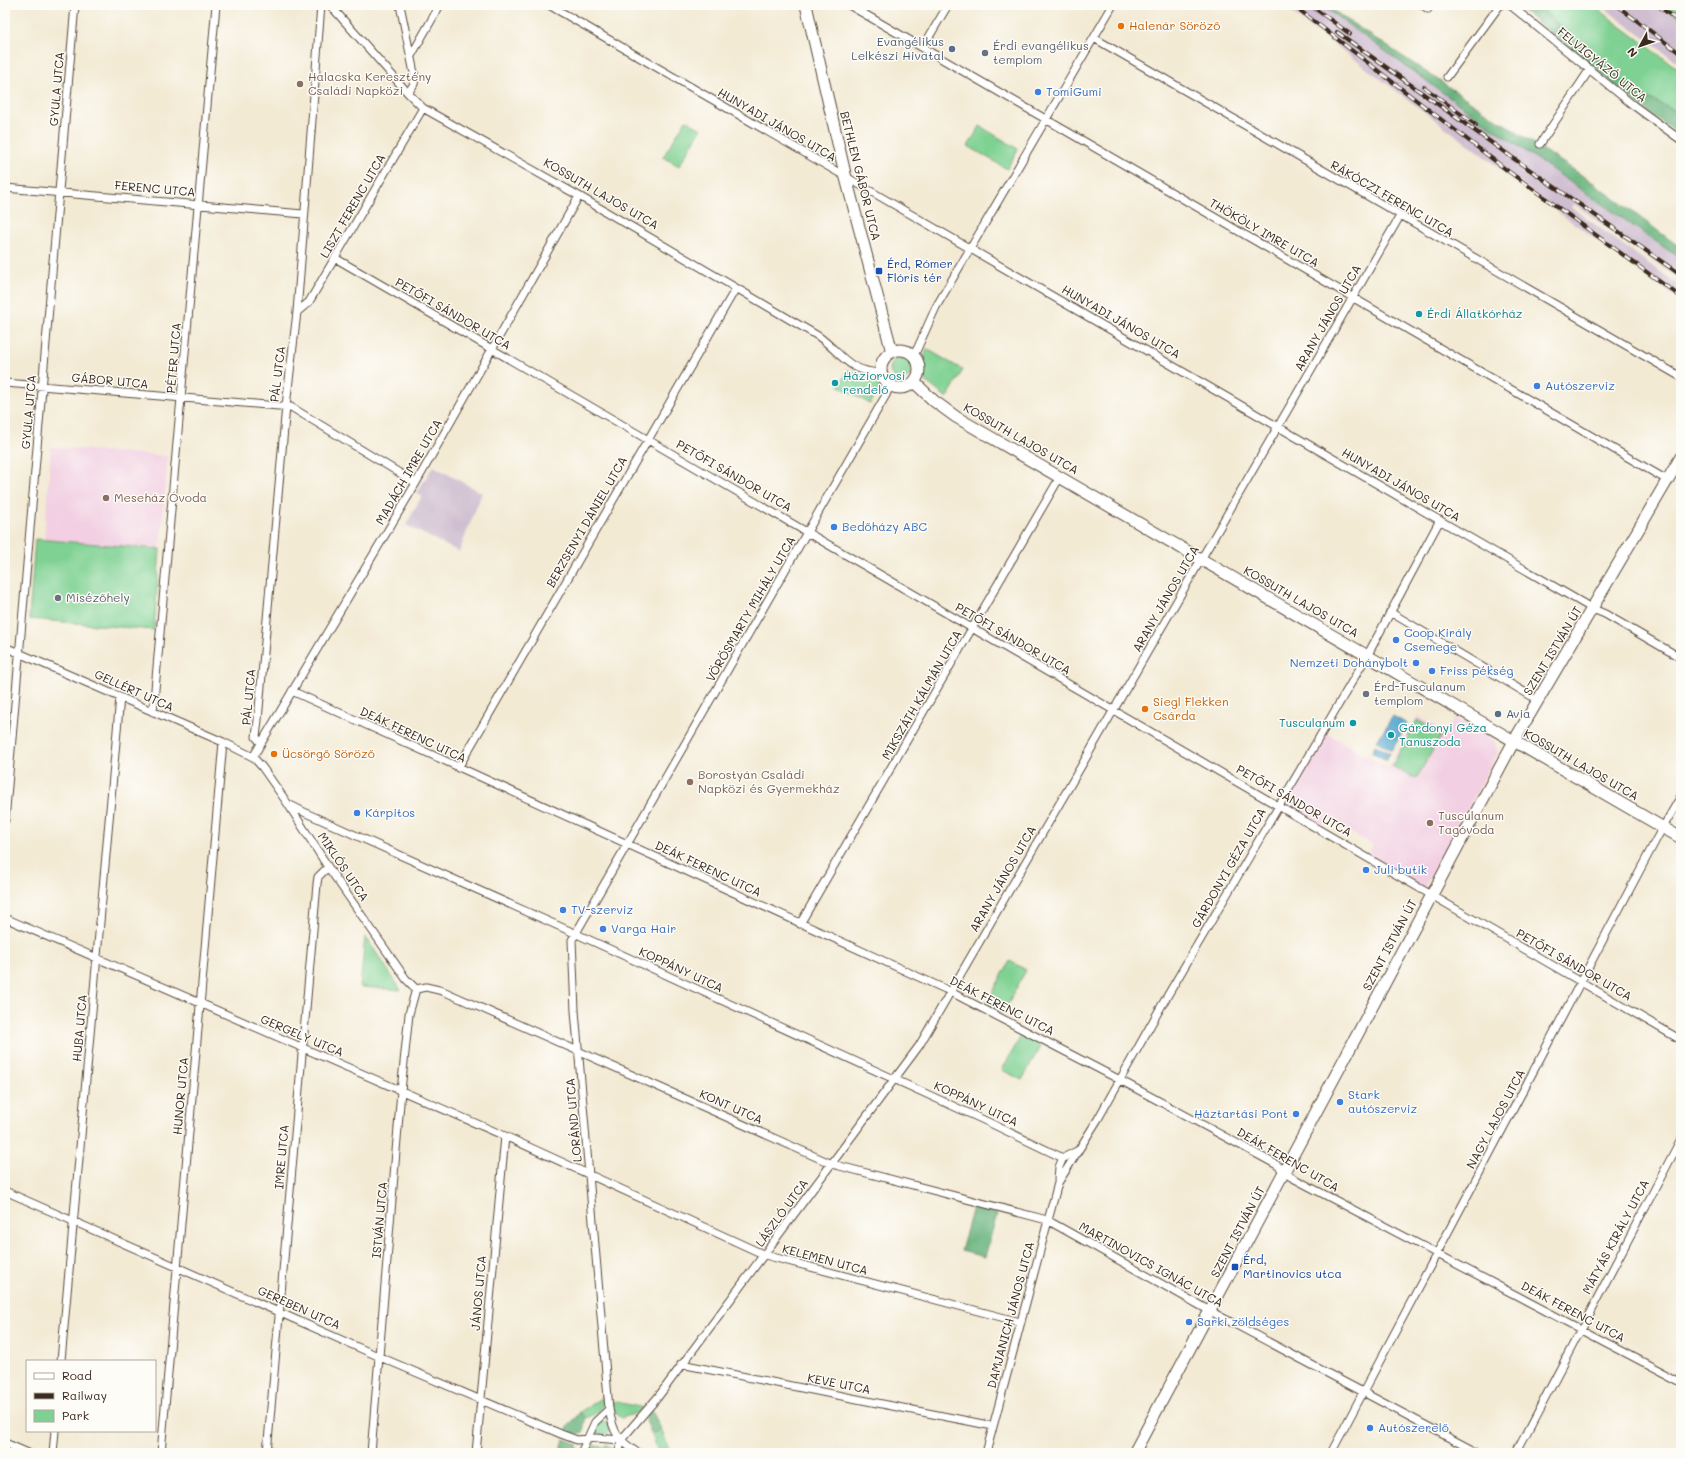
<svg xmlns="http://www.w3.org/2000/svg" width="1686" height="1458" viewBox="0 0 1686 1458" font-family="Mali,sans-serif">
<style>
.built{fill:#f2cfe2}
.industrial{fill:#cfbdd0}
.green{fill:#7fd193;stroke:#5d7e58}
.forest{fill:#67b37d;stroke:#516e4e}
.water{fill:#56a8d1;stroke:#486978}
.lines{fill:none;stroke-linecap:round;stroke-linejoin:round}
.street-casing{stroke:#574739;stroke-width:9}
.secondary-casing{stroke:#574739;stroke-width:13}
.street{stroke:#fff;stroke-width:7}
.secondary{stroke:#fff;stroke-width:11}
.rail-casing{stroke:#3b2a1e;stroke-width:4}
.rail{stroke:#fdfcf7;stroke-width:2.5;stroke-dasharray:8;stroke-linecap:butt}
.food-dot{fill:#e8710a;stroke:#fdfcf7;stroke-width:1.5}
.service-dot{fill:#5c6f8a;stroke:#fdfcf7;stroke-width:1.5}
.worship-dot{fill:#6b7280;stroke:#fdfcf7;stroke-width:1.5}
.education-dot{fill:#8d6e63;stroke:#fdfcf7;stroke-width:1.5}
.shop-dot{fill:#3f7fe0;stroke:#fdfcf7;stroke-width:1.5}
.transit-dot{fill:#1a4fb4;stroke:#fdfcf7;stroke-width:1.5}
.culture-dot{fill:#0f9aa8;stroke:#fdfcf7;stroke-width:1.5}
.labels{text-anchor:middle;stroke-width:3;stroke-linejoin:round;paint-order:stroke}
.food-label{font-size:12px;fill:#c56008;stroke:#fdfcf7;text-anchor:start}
.service-label{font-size:12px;fill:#4e5e75;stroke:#fdfcf7;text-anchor:end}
.worship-label{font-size:12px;fill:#5b616d;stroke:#fdfcf7;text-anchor:start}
.street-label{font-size:12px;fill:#3b2a1e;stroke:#fdfcf7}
.education-label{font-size:12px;fill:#785e54;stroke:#fdfcf7;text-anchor:start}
.shop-label{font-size:12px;fill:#366cbe;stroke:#fdfcf7;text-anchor:start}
.transit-label{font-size:12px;fill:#164399;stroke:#fdfcf7;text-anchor:start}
.culture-label{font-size:12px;fill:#0d838f;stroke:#fdfcf7;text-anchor:start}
</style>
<rect width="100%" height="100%" fill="#fdfcf7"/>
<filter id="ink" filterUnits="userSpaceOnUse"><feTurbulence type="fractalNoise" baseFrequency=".025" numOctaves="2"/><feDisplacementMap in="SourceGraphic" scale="8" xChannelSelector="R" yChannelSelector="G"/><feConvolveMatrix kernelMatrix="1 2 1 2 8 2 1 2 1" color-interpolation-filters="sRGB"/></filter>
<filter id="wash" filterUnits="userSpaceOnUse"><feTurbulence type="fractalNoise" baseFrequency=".012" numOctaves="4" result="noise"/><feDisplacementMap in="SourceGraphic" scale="16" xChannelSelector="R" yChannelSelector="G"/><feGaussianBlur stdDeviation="0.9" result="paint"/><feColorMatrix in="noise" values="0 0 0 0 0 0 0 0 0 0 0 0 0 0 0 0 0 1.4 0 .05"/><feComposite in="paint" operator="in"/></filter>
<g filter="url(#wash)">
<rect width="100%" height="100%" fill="#f3ead4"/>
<!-- built -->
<path class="built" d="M51,447L168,456L160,549L44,540Z
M1418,716L1446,733L1455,718L1494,740L1498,753L1423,890L1367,856L1373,845L1327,819L1320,829L1279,805L1323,731L1388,768Z"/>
<!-- industrial -->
<path class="industrial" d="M1282,5H1321L1485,123L1681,259V280L1574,204L1571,207L1681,287V301L1565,217Z
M1600,5H1661L1681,18V65Z
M433,466L482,493L459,552L406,525L422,496L417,493Z"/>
<!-- green -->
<path class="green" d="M1536,5H1592L1681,71V115L1677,112L1634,91Z
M1661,5H1681V18Z
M686,120L701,129L679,166L663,157Z
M980,126L1018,149L1007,169L968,146Z
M927,349L963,370L947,398L925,381L924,358Z
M890 369a11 11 0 1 1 22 0a11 11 0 1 1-22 0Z
M848,370L874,381L880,385V388L870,404L839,386Z
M35,539L160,549L154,630L29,619Z
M1417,720L1442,734L1416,779L1392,766Z
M365,936L401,990L360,987Z
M1010,961L1026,970L1003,1013L986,1004Z
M1022,1034L1041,1045L1022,1080L1002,1070Z
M604,1396C604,1410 598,1413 586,1418L580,1412Z
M612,1401L644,1408L634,1414L621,1418L614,1411Z
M596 1428a7 7 0 1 1 14 0a7 7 0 1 1-14 0Z
M649,1428L654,1433L661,1429L670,1453H659Z
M593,1442L594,1446L606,1447V1444L612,1448L613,1453H584L589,1443Z"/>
<!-- forest -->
<path class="forest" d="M1321,5H1325L1595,184L1681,248V259L1485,123Z
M1516,5H1536L1634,91L1677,112L1681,115V136L1635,102Z
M973,1207L997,1214L985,1257L961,1251Z
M651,1409L661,1429L654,1433C648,1428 646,1423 646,1415Z
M580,1412L586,1418L584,1424V1432L582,1434L567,1432L568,1427Z
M564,1439L577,1444V1453H560Z"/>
<!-- water -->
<path class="water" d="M1393,716L1407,724L1392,750L1377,741Z
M1375,745L1390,753L1386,760L1372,752Z"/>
</g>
<g filter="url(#ink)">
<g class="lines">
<!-- street casing -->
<g class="street-casing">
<path id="street" d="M330,5L408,93L423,108L579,196L818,336C843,354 846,371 881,373
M400,5L415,78L414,84L408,93
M549,5C896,207 1246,405 1593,609L1605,614L1681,658
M849,5L1667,480
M1423,5L1428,9
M1510,5L1633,105L1681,140
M1094,38L1681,377
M923,47L948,5
M411,56L440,5
M1447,77L1500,5
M1540,144L1590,69
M5,188L303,214
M335,258L1681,1040
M297,312L309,302L423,108
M914,356L936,307L1113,5
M5,383L291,407L416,483
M1390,612L1531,696
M5,647L223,742L253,757L262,767L288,804L328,867L406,979L416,989
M292,691L945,989L1120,1080L1277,1165L1291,1177L1681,1382
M153,712L216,5
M261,743L256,737L258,720L286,406L297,312L321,5
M253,757L416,483L579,196
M458,768L736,288
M288,804L308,814L581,936L988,1122L1063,1158
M5,820L75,5
M5,918L505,1136L765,1255L1020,1322
M800,924L1060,477
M416,989L426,987L443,991L832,1164L1047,1220L1210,1311L1478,1453
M1058,1180L1059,1167L1063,1158L1077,1151
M5,1191L380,1357L561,1434L577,1440L596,1438L621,1440
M61,1361L120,697
M681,1364L993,1426
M621,1440L658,1397L919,1046L1400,216
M5,1443L28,1453
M53,1453L55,1431
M161,1453L223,742
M267,1453L317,884L318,877L328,867
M371,1453L401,1091L409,1014L416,989
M476,1453L505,1136
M581,1453L595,1422L609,1409
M619,1453L621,1440
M638,1453C618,1440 613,1433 609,1409L575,1011L572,940L886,395L890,385
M986,1453L1058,1183L1098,1119L1162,1005L1367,656L1440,520
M1331,1453L1658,836L1681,796
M1516,1453L1681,1139"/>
</g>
<!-- secondary casing -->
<g class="secondary-casing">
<path id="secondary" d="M806,5L846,178L892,352
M881 369a19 19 0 1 1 38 0a19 19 0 1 1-38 0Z
M914,382L934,401L956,417L1681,838
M1134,1453L1514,741L1681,457"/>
</g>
<!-- street -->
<use href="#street" class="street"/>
<!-- secondary -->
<use href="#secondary" class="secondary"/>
<!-- rail casing -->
<g class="rail-casing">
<path id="rail" d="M1293,5L1508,171L1681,297
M1310,5L1350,34
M1616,5L1681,54
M1657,5L1681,23
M1337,32L1510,156L1681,275
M1424,87L1476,125"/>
</g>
<!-- rail -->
<use href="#rail" class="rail"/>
</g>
</g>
<!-- markers -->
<g class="food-dot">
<circle cx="1121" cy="26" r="4"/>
<circle cx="1145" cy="709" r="4"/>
<circle cx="274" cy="754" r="4"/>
</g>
<g class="service-dot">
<circle cx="952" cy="49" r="4"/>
<circle cx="1498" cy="714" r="4"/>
</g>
<g class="worship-dot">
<circle cx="985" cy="53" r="4"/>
<circle cx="58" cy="598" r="4"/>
<circle cx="1366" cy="694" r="4"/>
</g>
<g class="education-dot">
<circle cx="300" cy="84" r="4"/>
<circle cx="106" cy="498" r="4"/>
<circle cx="690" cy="782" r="4"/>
<circle cx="1430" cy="823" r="4"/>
</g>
<g class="shop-dot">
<circle cx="1038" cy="92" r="4"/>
<circle cx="1537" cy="386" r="4"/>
<circle cx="834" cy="527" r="4"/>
<circle cx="1396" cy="640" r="4"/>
<circle cx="1416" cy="663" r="4"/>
<circle cx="1432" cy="671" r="4"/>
<circle cx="357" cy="813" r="4"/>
<circle cx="1366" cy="870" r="4"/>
<circle cx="563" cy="910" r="4"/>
<circle cx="603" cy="929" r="4"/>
<circle cx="1340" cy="1102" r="4"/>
<circle cx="1296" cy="1114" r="4"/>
<circle cx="1189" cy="1322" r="4"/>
<circle cx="1370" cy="1428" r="4"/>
</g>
<g class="transit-dot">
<rect x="875" y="267" width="8" height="8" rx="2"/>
<rect x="1231" y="1263" width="8" height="8" rx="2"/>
</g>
<g class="culture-dot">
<circle cx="1419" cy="314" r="4"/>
<circle cx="835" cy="383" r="4"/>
<circle cx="1353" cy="723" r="4"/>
<circle cx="1391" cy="735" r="4"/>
</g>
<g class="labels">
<!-- food labels -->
<g class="food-label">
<text x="1129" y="30">Halenár Söröző</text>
<text x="1153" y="706">Siegl Flekken<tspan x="1153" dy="14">Csárda</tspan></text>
<text x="282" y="758">Ücsörgő Söröző</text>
</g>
<!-- service labels -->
<g class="service-label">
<text x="944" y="46">Evangélikus<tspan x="944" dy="14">Lelkészi Hivatal</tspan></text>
<text x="1506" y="718" text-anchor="start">Avia</text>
</g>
<!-- worship labels -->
<g class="worship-label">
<text x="993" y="50">Érdi evangélikus<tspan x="993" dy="14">templom</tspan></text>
<text x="66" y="602">Misézőhely</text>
<text x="1374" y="691">Érd-Tusculanum<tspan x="1374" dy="14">templom</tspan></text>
</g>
<!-- street labels -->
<g class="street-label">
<text transform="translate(1602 65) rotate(39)" y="4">FELVIGYÁZÓ UTCA</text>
<text transform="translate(57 89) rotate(-85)" y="4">GYULA UTCA</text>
<text transform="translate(777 125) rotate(30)" y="4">HUNYADI JÁNOS UTCA</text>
<text transform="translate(860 176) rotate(76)" y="4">BETHLEN GÁBOR UTCA</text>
<text transform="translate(155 189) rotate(5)" y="4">FERENC UTCA</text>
<text transform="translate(601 194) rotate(30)" y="4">KOSSUTH LAJOS UTCA</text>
<text transform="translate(1392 199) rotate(30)" y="4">RÁKÓCZI FERENC UTCA</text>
<text transform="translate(353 206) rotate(-60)" y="4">LISZT FERENC UTCA</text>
<text transform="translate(1264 233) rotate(30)" y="4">THÖKÖLY IMRE UTCA</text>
<text transform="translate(453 314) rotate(30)" y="4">PETŐFI SÁNDOR UTCA</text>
<text transform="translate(1328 318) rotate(-60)" y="4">ARANY JÁNOS UTCA</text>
<text transform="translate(1121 322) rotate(30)" y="4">HUNYADI JÁNOS UTCA</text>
<text transform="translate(174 358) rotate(-85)" y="4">PÉTER UTCA</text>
<text transform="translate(278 374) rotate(-83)" y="4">PÁL UTCA</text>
<text transform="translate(110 381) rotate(5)" y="4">GÁBOR UTCA</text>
<text transform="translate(29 412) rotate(-85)" y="4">GYULA UTCA</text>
<text transform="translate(1021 439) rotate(30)" y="4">KOSSUTH LAJOS UTCA</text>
<text transform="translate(409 472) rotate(-60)" y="4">MADÁCH IMRE UTCA</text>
<text transform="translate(734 476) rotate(30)" y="4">PETŐFI SÁNDOR UTCA</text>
<text transform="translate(1401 485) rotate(30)" y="4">HUNYADI JÁNOS UTCA</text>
<text transform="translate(587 522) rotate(-60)" y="4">BERZSENYI DÁNIEL UTCA</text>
<text transform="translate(1166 599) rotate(-60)" y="4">ARANY JÁNOS UTCA</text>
<text transform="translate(1301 602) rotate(30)" y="4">KOSSUTH LAJOS UTCA</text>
<text transform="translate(751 609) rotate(-60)" y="4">VÖRÖSMARTY MIHÁLY UTCA</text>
<text transform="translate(1013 639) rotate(30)" y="4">PETŐFI SÁNDOR UTCA</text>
<text transform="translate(1553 651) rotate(-59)" y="4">SZENT ISTVÁN ÚT</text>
<text transform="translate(134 691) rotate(24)" y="4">GELLÉRT UTCA</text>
<text transform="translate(922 695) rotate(-60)" y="4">MIKSZÁTH KÁLMÁN UTCA</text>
<text transform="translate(249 697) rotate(-85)" y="4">PÁL UTCA</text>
<text transform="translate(413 735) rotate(25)" y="4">DEÁK FERENC UTCA</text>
<text transform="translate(1581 765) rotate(30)" y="4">KOSSUTH LAJOS UTCA</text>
<text transform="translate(1294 801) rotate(30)" y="4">PETŐFI SÁNDOR UTCA</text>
<text transform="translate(343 867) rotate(56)" y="4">MIKLÓS UTCA</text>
<text transform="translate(1229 868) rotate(-60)" y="4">GÁRDONYI GÉZA UTCA</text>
<text transform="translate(708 869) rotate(25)" y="4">DEÁK FERENC UTCA</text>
<text transform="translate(1003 879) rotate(-60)" y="4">ARANY JÁNOS UTCA</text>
<text transform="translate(1390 945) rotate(-62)" y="4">SZENT ISTVÁN ÚT</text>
<text transform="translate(1574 965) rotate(30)" y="4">PETŐFI SÁNDOR UTCA</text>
<text transform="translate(681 970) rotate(25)" y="4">KOPPÁNY UTCA</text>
<text transform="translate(1002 1006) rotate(27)" y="4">DEÁK FERENC UTCA</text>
<text transform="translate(80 1028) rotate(-85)" y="4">HUBA UTCA</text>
<text transform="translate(302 1036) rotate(23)" y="4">GERGELY UTCA</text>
<text transform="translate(181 1096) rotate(-85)" y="4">HUNOR UTCA</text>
<text transform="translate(976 1104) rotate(25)" y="4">KOPPÁNY UTCA</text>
<text transform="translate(731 1107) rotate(24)" y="4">KONT UTCA</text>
<text transform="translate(1496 1119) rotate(-62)" y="4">NAGY LAJOS UTCA</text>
<text transform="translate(574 1120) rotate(-95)" y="4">LORÁND UTCA</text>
<text transform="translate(282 1157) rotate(-85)" y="4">IMRE UTCA</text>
<text transform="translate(1288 1160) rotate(30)" y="4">DEÁK FERENC UTCA</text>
<text transform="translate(782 1213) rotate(-54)" y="4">LÁSZLÓ UTCA</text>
<text transform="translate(380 1220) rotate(-85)" y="4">ISTVÁN UTCA</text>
<text transform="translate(1238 1232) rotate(-62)" y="4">SZENT ISTVÁN ÚT</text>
<text transform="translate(1616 1237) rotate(-62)" y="4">MÁTYÁS KIRÁLY UTCA</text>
<text transform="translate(825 1260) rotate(15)" y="4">KELEMEN UTCA</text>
<text transform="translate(1151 1265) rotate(29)" y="4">MARTINOVICS IGNÁC UTCA</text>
<text transform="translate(479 1293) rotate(-85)" y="4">JÁNOS UTCA</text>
<text transform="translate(299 1308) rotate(24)" y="4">GEREBEN UTCA</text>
<text transform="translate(1573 1312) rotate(28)" y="4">DEÁK FERENC UTCA</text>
<text transform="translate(1011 1315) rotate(-75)" y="4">DAMJANICH JÁNOS UTCA</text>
<text transform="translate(839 1384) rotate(11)" y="4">KEVE UTCA</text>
</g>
<!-- education labels -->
<g class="education-label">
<text x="308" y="81">Halacska Keresztény<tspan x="308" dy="14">Családi Napközi</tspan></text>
<text x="114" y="502">Meseház Óvoda</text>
<text x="698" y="779">Borostyán Családi<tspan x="698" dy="14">Napközi és Gyermekház</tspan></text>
<text x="1438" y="820">Tusculanum<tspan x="1438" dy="14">Tagóvoda</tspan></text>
</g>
<!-- shop labels -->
<g class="shop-label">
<text x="1046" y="96">TomiGumi</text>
<text x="1545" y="390">Autószerviz</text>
<text x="842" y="531">Bedőházy ABC</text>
<text x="1404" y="637">Coop Király<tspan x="1404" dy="14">Csemege</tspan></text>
<text x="1408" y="667" text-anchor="end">Nemzeti Dohánybolt</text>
<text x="1440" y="675">Friss pékség</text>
<text x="365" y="817">Kárpitos</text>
<text x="1374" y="874">Juli butik</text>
<text x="571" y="914">TV-szerviz</text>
<text x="611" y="933">Varga Hair</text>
<text x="1348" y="1099">Stark<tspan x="1348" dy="14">autószerviz</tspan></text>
<text x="1288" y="1118" text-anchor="end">Háztartási Pont</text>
<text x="1197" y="1326">Sarki zöldséges</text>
<text x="1378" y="1432">Autószerelő</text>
</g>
<!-- transit labels -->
<g class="transit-label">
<text x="887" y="268">Érd, Rómer<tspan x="887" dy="14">Flóris tér</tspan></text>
<text x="1243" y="1264">Érd,<tspan x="1243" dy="14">Martinovics utca</tspan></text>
</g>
<!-- culture labels -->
<g class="culture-label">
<text x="1427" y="318">Érdi Állatkórház</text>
<text x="843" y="380">Háziorvosi<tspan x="843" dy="14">rendelő</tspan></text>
<text x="1345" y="727" text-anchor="end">Tusculanum</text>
<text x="1399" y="732">Gárdonyi Géza<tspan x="1399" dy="14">Tanuszoda</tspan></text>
</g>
</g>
<!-- margin -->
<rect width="1686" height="1458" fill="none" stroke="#fdfcf7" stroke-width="20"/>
<!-- legend -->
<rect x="26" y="1360" width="130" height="72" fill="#fdfcf7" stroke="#afa8a0"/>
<rect x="34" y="1373" width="20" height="6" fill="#ffffff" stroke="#afa8a0"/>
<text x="62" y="1380" font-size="12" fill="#3b2a1e">Road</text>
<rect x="34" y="1393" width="20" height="6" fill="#3b2a1e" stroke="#afa8a0"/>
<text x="62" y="1400" font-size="12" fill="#3b2a1e">Railway</text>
<rect x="34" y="1410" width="20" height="12" fill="#7fd193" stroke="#afa8a0"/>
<text x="62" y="1420" font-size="12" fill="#3b2a1e">Park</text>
<!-- north arrow -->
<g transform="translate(1640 46) rotate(230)" stroke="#fdfcf7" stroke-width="3" paint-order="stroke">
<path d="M0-3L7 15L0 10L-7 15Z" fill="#3b2a1e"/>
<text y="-6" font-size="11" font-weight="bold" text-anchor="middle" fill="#3b2a1e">N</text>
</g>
</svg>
